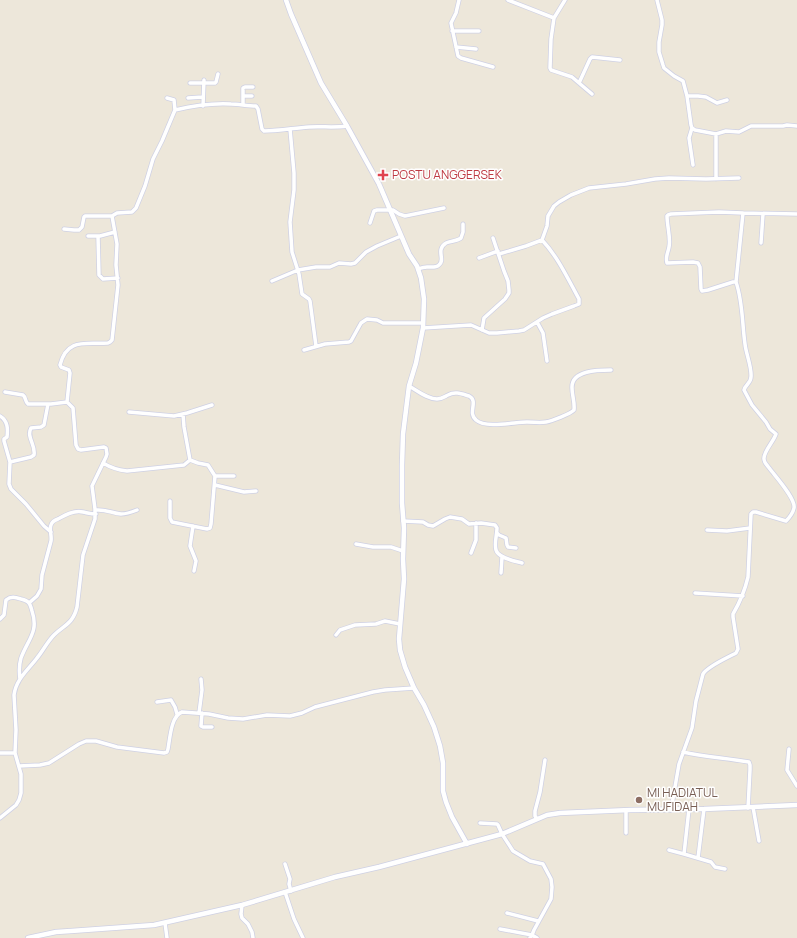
<svg xmlns="http://www.w3.org/2000/svg" width="797" height="938" viewBox="0 0 797 938" font-family="Manrope,sans-serif">
<style>
.lines{fill:none;stroke-linecap:round;stroke-linejoin:round}
.minor-casing{stroke:#cfd1e4;stroke-width:5}
.tertiary-casing{stroke:#cfd1e4;stroke-width:6}
.minor{stroke:#fff;stroke-width:3.5}
.tertiary{stroke:#fff;stroke-width:4.5}
.health-dot{fill:#e0444e;stroke:#fff;stroke-width:1.5}
.education-dot{fill:#8d6e63;stroke:#fff;stroke-width:1.5}
.labels{text-anchor:middle;stroke-width:3;stroke-linejoin:round;paint-order:stroke}
.health-label{font-size:12px;fill:#be3a42;stroke:#fff;text-anchor:start}
.education-label{font-size:12px;fill:#785e54;stroke:#fff;text-anchor:start}
</style>
<rect width="100%" height="100%" fill="#ede7da"/>
<g class="lines">
<!-- minor casing -->
<g class="minor-casing">
<path id="minor" d="M459,0L456,13L451,23L458,56L461,58L493,67
M508,0L554,18
M565,0L554,18L551,39L550,68L551,70L572,77L579,83L592,94
M657,0L662,20V25L659,42V52L663,65L664,68L674,76L683,81L687,96L691,125L692,128L695,130L716,134L726,131L739,132L751,126H783L787,125L797,126
M452,31H479
M456,47L476,49
M190,83H215L216,82L218,74
M579,83L590,59L592,57L620,60
M243,96H252
M687,96H698L706,97L717,103L727,100
M167,98L174,100L175,110
M188,98L202,97
M243,105V88L245,87H253
M203,106L204,80
M692,128L689,138L693,165
M290,129L294,173V190L290,222L292,252L299,274L302,294L309,299L310,301L316,346
M716,179V134
M370,223L374,211L377,210H393L399,214L405,216L444,208
M64,229L74,230H79L82,227L84,217L85,216H112
M88,236H100L115,232
M98,236L99,275L103,279L118,278
M761,243L763,214
M499,254L526,246L542,240
M479,258L498,251
M418,269C421,268 424,267 427,267C431,267 436,268 439,265C446,260 435,250 446,243C451,241 457,241 461,238L463,232V224
M272,281L298,270L316,267H330L339,263L351,264L355,263L366,252L377,246L401,236
M736,282L743,213
M537,322L543,333L547,361
M423,328L471,325L489,333H497L519,331L524,330L543,318L552,314L574,306L579,304V299C568,279 558,257 542,240L547,226L548,216L554,206L559,202L571,195L589,188L626,184L655,179L669,178L706,179L739,178
M482,330L484,318L505,299L509,293V290L508,281L504,271L493,238
M304,350L325,344L349,342L351,341L361,323L367,319L377,320L383,323H423
M409,386C418,391 427,399 437,399C442,399 444,397 448,395C455,391 462,394 469,396C479,401 467,413 476,420C486,429 515,422 527,422C534,422 540,423 546,422C552,421 570,414 574,410C575,402 572,396 572,388C571,370 599,370 611,370
M5,392L23,395C26,397 25,402 28,404H51L67,402
M129,412L174,416L187,413L212,405
M183,414L184,427L190,460
M0,416C8,421 8,429 7,437L4,439V441L10,462L9,484L11,489L26,504L44,526L51,532
M10,462L31,457L34,455C36,445 26,437 31,428L41,427L44,425L48,404
M103,463C111,468 118,470 127,471L184,465L190,460L198,463L208,465L215,476L211,524L210,528L207,529L172,522L170,518V501
M215,476H234
M215,485L244,492L256,491
M96,510C105,509 112,513 121,514C127,514 132,512 137,510
M403,521L423,522L428,525L433,526L445,519L450,517L462,519L469,524L481,523L495,525L497,528C497,535 494,543 496,550C498,558 515,561 522,563
M193,526L190,546L196,561L194,571
M707,530L727,531L750,528
M497,533L499,535L506,538L507,545L508,547L516,548
M356,544L373,547H391L403,551
M471,553L476,540V523
M501,573L502,557
M695,593L743,596
M29,603L37,596L41,589L42,575L51,541C52,536 49,529 51,525C52,522 55,520 58,519C65,515 74,510 83,512C88,513 91,514 96,514
M0,619L4,615L6,600C11,596 15,597 21,599C29,601 30,603 32,611C39,632 28,639 21,658C19,665 19,672 20,679
M336,635L340,630L355,625L376,624L385,621L400,624
M157,702L171,700L175,707L177,714
M199,713L202,690L201,679
M202,713L201,726L203,727H212
M789,749L787,770L797,786
M683,752C705,757 727,758 749,762L750,765V770L748,808
M0,753H15
M19,766L40,765L49,763L79,744L86,741H96L117,747L164,753L167,752L168,749C170,738 171,716 182,712L209,714L228,718L243,719L267,715L290,716L302,713L315,707L373,692L385,690L414,688
M753,807L759,841
M671,810L679,764L692,728L696,701L703,674C708,666 727,658 736,653L738,649L733,617V614C740,602 745,590 748,577L751,514L753,512H756L786,521C789,518 793,513 794,508C796,499 776,477 770,469C768,466 764,463 764,459C763,452 774,441 776,434L770,429L766,422L752,405L744,390C745,385 751,383 751,377C752,367 746,354 745,344C742,324 743,302 736,282H733L708,290L702,291L701,289L700,267L698,263L693,262L667,263C665,257 668,253 669,247C671,238 667,226 667,216L668,215L671,214L719,212L743,213L797,214
M626,811V833
M0,818L16,805L19,800L21,793V774L15,753L16,730L14,695C16,679 28,670 37,658C43,651 47,642 54,635C64,625 73,624 77,607L83,555L95,519V509L92,486L106,457L107,454L106,448L104,447L81,450L78,449L76,445L73,408L67,402L70,373L69,370L61,367L60,365C67,337 87,345 108,343L110,342L112,340L118,285L116,265L117,244L112,216L117,213L132,212L136,208L145,186L153,159L162,141L175,110C192,106 213,103 231,104C239,104 247,106 256,106L258,109L262,129L264,131C279,131 294,128 309,127C321,126 334,128 347,126
M537,819L535,816V811L540,792L545,760
M480,823L497,824L498,825L502,834L513,851L530,861L543,864L551,879L552,887L551,899L534,930L532,935L537,938
M669,850L684,854L711,862L715,867L725,869
M684,854L689,809
M698,858L704,809
M285,864L290,879L289,884L291,891
M285,892L294,919L303,938
M242,905L241,914L242,918L248,924L252,932L253,938
M507,913L538,921
M165,923L167,938
M500,929L532,935L530,938"/>
</g>
<!-- tertiary casing -->
<g class="tertiary-casing">
<path id="tertiary" d="M286,0L291,14L321,83L347,126L379,184L409,254L417,266L421,278L424,299L423,328L416,363L409,386L403,434L402,465V503L404,528L403,559L404,579L399,639L400,650L405,667L414,688L424,705L434,727L440,746L443,763V791L446,802L452,817L467,844
M28,938L56,932L71,931L154,925L242,905L335,877L379,867L502,834L547,815L560,813L630,810L704,809L797,805"/>
</g>
<!-- minor -->
<use href="#minor" class="minor"/>
<!-- tertiary -->
<use href="#tertiary" class="tertiary"/>
</g>
<!-- markers -->
<path class="health-dot" d="M381 169h4v4h4v4h-4v4h-4v-4h-4v-4h4z"/>
<circle class="education-dot" cx="639" cy="800" r="4"/>
<g class="labels">
<!-- health labels -->
<g class="health-label">
<text x="392" y="179">POSTU ANGGERSEK</text>
</g>
<!-- education labels -->
<g class="education-label">
<text x="647" y="797">MI HADIATUL<tspan x="647" dy="14">MUFIDAH</tspan></text>
</g>
</g>
</svg>
